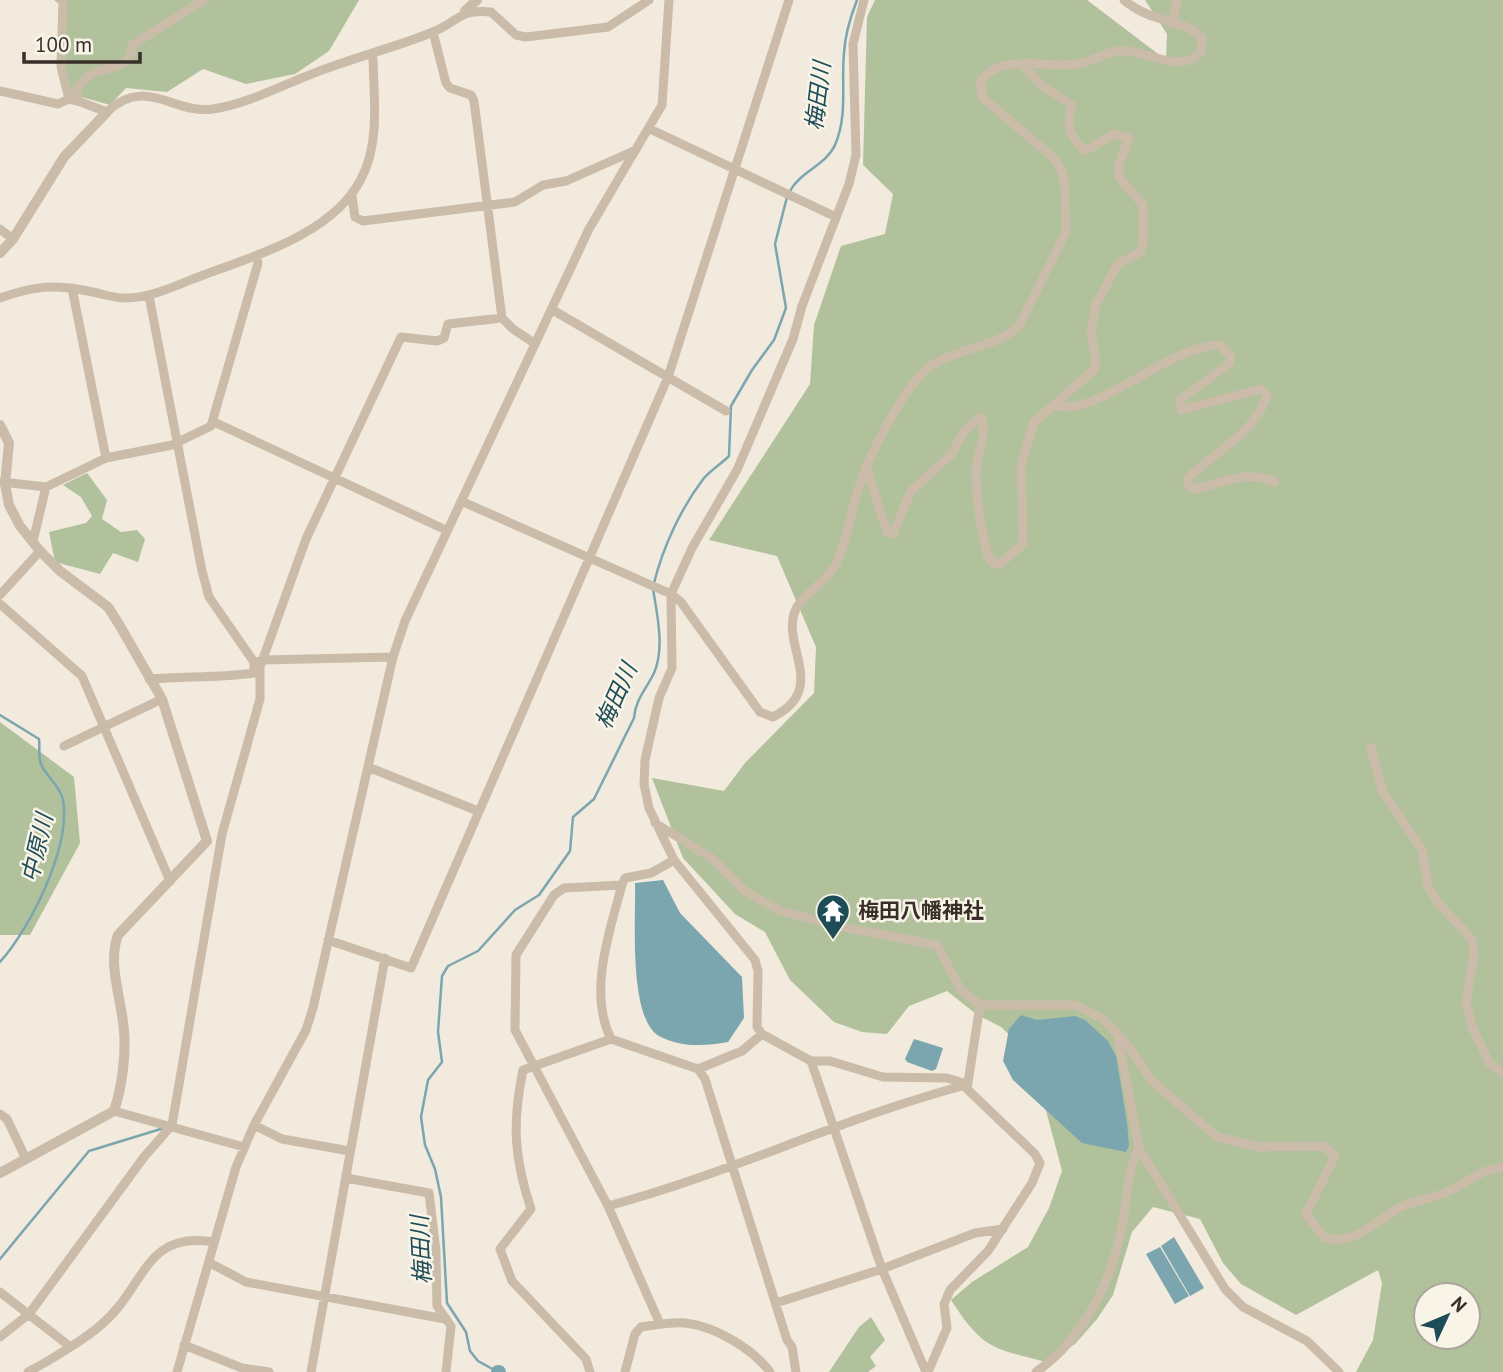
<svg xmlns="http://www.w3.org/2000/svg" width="1503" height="1372" viewBox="0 0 1503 1372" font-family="'PT Sans','Noto Sans JP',sans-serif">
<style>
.green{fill:#b0c19c;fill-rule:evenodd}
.water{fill:#7ba6af}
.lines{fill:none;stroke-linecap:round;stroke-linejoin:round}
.stream{stroke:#7ba6af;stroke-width:2.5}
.river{stroke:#7ba6af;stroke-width:14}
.minor{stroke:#cabca8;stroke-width:9}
.tertiary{stroke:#cabca8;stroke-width:10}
.labels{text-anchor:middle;stroke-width:5;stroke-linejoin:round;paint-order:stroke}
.poi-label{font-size:21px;font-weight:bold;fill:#372f28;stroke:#f9f4e8;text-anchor:start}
.water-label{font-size:23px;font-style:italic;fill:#1e4d58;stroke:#f9f4e8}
</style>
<rect width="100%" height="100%" fill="#f2eadc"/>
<!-- green -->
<path class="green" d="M54,0H359L329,51L295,74L246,84L203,69L167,92L126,88L110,105L71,94L63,82L62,6Z
M875,0H1087L1166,60L1167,34L1145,0H1503V1372H1356L1373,1340L1382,1283L1378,1270L1296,1315L1241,1284L1223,1263L1200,1219L1153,1207L1132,1232L1113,1295L1097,1319L1075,1344L1046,1362C991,1348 983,1349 951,1300L972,1282L1028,1247L1049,1208L1062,1171L1043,1099L1022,1047L1001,1027L976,1014L947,991L909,1006L887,1034L862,1032L834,1022L790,980L765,932L735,914L683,858L652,778L724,791L745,763L814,693L816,647L777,556L709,540L810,384L814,325L841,246L885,234L893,194L863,165L867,17ZM1426,1295H1468V1337H1426Z
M87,473L107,500L102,519L121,532L137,530L145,539L138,562L113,553L100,574L55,562L49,532L86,523L92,516L81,497L63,485Z
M0,722L74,777L80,843L30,935H0Z
M871,1317L885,1340L870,1357L876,1366L868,1372H829L859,1327Z"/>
<!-- water -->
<path class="water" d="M663,880L680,913L742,977L744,1018L728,1042C705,1046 681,1048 659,1036C628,1018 636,917 635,883Z
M1021,1015L1037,1020L1075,1016L1085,1020L1108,1041L1116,1056L1127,1122L1129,1146L1126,1152L1082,1143L1013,1080L1003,1061L1009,1029Z
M914,1039L943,1048L936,1069L932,1071L907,1062L905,1059Z
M1174,1237L1204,1288L1190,1296L1161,1246Z
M1160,1247L1189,1296L1175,1304L1146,1254Z"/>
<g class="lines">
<!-- stream -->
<path class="stream" d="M790,191C800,172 826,165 835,145C848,115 841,84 844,53C845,34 850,18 857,0
M654,583C663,547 681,508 704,478C711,470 721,464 729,456L731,406L752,370L774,340L786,308L775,244L787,197
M0,715L39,739C40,744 38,757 41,764C46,777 60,785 63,800C71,847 31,927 0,962
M0,1259L89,1151L164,1128
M498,1372L478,1361L470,1351L466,1332L447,1303L441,1197L435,1169L425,1145L421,1117L428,1080L442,1062L438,1032L442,976L448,966L478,951L515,910L539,895L570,851L573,817L594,799L634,718C635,700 647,688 654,673C665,648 657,614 653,589"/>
<!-- river -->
<path class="river" d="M498,1372H499"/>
<!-- minor -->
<path class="minor" d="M63,0L61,67L69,99
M864,0L853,44L856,155L849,184L802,306L793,339L737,470L692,548L671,594L672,668L659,698L645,760L644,784L649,808L674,860L755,960L758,971L757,1027L762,1034L811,1061H830L883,1077L947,1078L967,1084
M1172,24L1177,0
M433,32L446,83L450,88L471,95L474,101L502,318L513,329L534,343
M0,91L58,104L69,99L78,101L107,112C146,75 174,115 213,109C253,103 289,81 328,68C363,55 399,46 433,32C460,21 458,9 491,12L516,35L526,37L608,27L649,0
M78,101L77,89C94,58 132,78 132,45L204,0
M650,129L836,217
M352,196L355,217L363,221L515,202L543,185L566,181L636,150
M0,229L13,239
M72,288L106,458
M149,296L202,571L209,597L254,662
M0,298C34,286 52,284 88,291C100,293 112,298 125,298C152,298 176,285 201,276C254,256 333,234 361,179C380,144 374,98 373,59L370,54
M551,309L726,411
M1054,405C1093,421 1170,344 1220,345L1231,357L1230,363L1180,400L1181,410L1261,389L1267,396C1253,435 1216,451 1188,478V485L1195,489C1224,483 1245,469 1275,482
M214,422L446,530
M867,469L887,532L893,534L911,491L951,455L965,430L981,417C988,434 977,453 976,471C976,500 981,529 988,557L993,563L1000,564L1023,544L1021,465L1034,422L1094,370L1096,360L1091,333L1096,304L1118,264L1140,252L1143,243V205L1119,177V164L1129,138L1114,134L1085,151C1069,136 1066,126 1072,105L1041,85L1022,64
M2,482L46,487L106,458L172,445L211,426L258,263L257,257
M461,501L671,594L681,602L760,712L773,717C831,688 777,642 797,607C807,591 827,581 836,564C848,539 850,513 859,487C868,458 904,386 928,368C955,348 993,349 1019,326L1066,232L1065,187L1062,172L1055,159L983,98L980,83C998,51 1047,69 1077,64C1091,62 1104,53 1118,51C1145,48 1179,76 1201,52L1202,38C1181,17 1152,24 1124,0
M33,541L46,487
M0,595L40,551
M0,604L82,676L170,881
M149,679C185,676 219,678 254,673V662L263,660L393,657
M64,746L162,699
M1371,748L1383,792L1422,850L1428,886L1438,903L1472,939L1474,954L1466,1002L1472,1027L1490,1064L1503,1072
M368,767L478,811
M655,823L713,859L746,892L780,911L852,929L937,945L961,990L980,1005H1075L1103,1019L1129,1047L1151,1080L1217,1137L1259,1147L1324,1146L1335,1156L1306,1214L1324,1237C1351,1248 1376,1221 1397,1209C1413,1200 1433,1199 1449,1191C1468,1182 1482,1169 1503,1167
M622,885L564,888L554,895L516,955L515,1030L608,1206L660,1324
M328,940L411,968L668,377L789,0
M1118,1037L1139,1148L1225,1289L1243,1307L1307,1341L1339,1372
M611,1039C588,992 609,933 622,885L625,878L651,873L674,860
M811,1061L882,1269L926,1372
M698,1069L742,1051L762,1034
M114,1111L244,1147
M0,1114L7,1119L26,1159
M254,1125L282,1139L350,1151
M346,1178L429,1193L436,1251L437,1306L451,1326L446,1372
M608,1206C729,1174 844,1117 966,1085
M210,1263L246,1282L445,1319
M0,1292L68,1345
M776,1303L882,1269L975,1233L1003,1229
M0,1337L29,1314L144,1157L172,1125L222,834L260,699V667L306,539L401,337L437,341L444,338L448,324L502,318
M184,1345L242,1368L269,1372
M28,1372C47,1362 85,1339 101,1325C146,1287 144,1230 214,1242
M177,1372L236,1167L254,1125L306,1030L313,1008L393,657L405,621L589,229L662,105L669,0
M311,1372L385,958
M590,1372L586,1359L512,1281L500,1249L531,1209C514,1158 512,1123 523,1070L611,1039L698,1069L705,1079L787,1340L792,1347L796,1372
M625,1372L635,1334L641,1327C655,1325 671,1322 685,1323C715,1326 753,1349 770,1372
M928,1372L947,1328L944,1304L950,1290L988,1251L1032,1183L1040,1163L1035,1154L967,1089L980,1005
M1036,1372C1082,1340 1109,1287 1121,1232C1127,1203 1126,1174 1139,1148"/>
<!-- tertiary -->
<path class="tertiary" d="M465,11L477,0
M0,253L13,239L64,157L107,112
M0,425L9,443L5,484L9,505L20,526L40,551L60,571L108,607L120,626L162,699L207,841L118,935C107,964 122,1000 124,1031C126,1056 122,1087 114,1111L0,1173"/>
</g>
<!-- icons -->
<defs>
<g id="temple-pin" transform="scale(1.75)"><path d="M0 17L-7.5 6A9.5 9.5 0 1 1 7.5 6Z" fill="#1e4d58" stroke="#f9f4e8"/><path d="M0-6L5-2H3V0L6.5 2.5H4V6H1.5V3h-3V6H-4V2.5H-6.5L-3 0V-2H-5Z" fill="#fff"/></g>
</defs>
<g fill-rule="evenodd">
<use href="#temple-pin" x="833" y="911"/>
</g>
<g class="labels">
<!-- poi labels -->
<g class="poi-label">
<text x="858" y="918">梅田八幡神社</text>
</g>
<!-- water labels -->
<g class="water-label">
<text transform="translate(818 96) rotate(-83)" y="8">梅田川</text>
<text transform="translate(616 696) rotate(-66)" y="8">梅田川</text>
<text transform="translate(37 848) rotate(-77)" y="8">中原川</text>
<text transform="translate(421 1250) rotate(-93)" y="8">梅田川</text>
</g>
</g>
<!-- north arrow -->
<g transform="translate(1447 1316) rotate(46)"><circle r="33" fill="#f9f4e8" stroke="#aba59b" stroke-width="2"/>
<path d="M0-5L12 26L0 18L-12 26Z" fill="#1e4d58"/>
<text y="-10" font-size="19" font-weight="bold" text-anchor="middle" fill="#372f28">N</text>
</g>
<!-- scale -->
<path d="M24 52v10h116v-10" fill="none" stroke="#372f28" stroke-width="3.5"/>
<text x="35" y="52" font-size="21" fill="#372f28" stroke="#f9f4e8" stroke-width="5" paint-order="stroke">100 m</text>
</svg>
